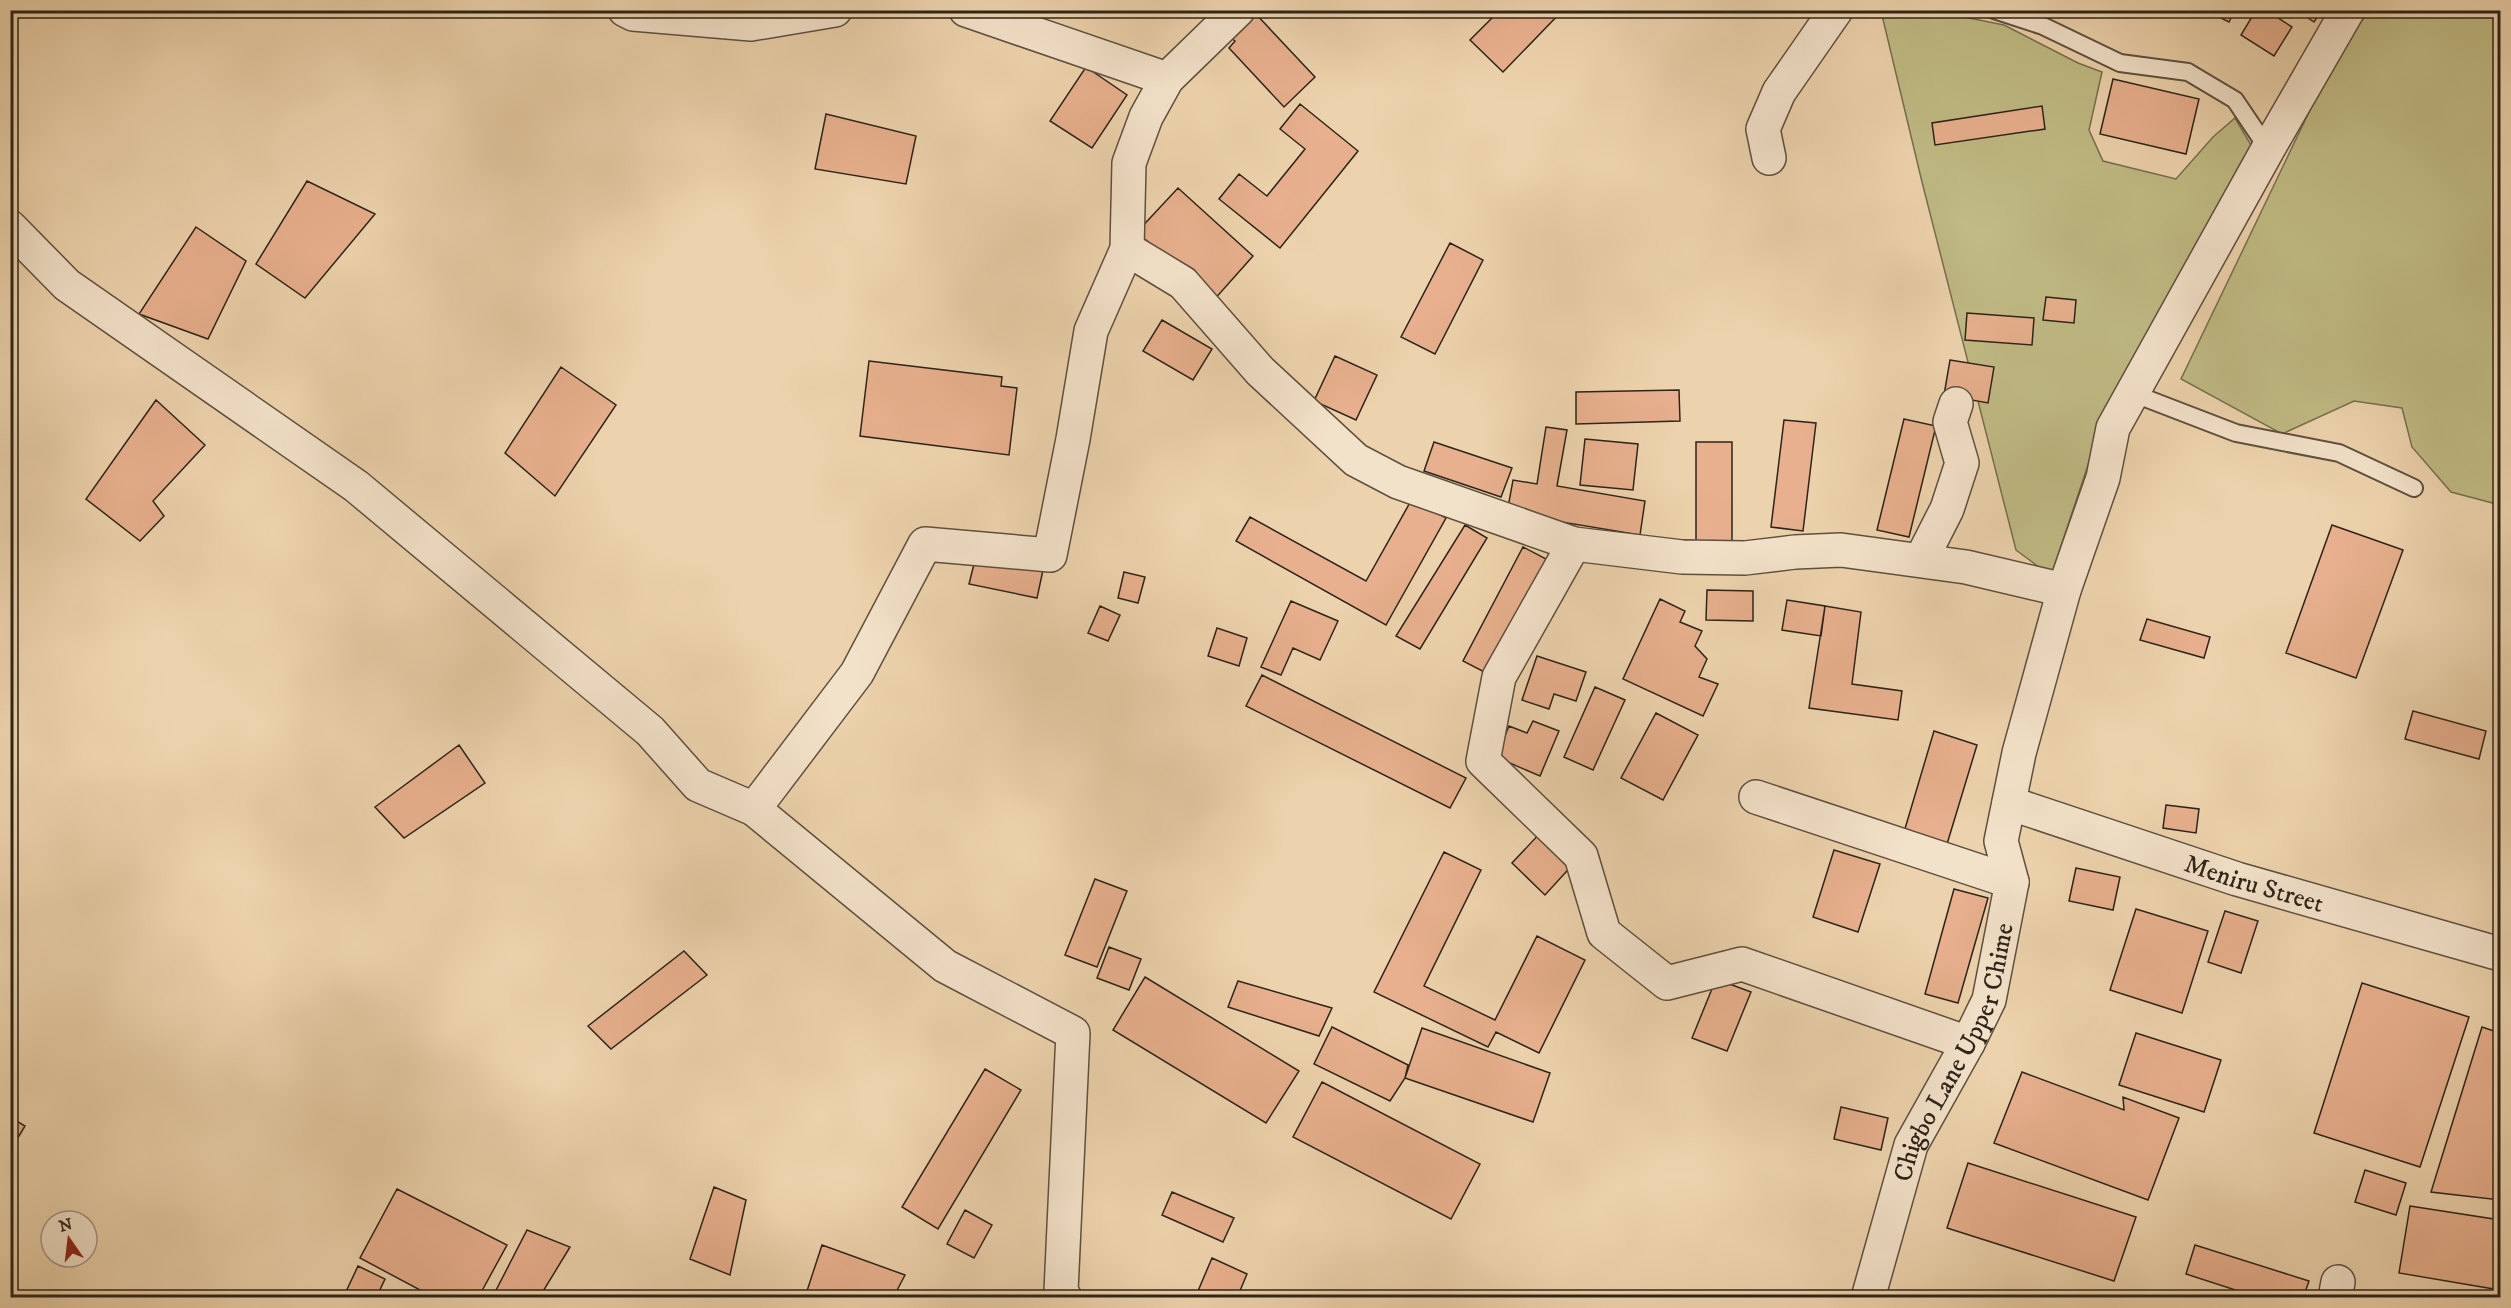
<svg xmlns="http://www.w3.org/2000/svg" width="2511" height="1308" viewBox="0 0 2511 1308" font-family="'IM FELL DW Pica',serif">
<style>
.green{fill:#c0ba84;stroke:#776f4f;stroke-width:1.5}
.building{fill:#e8b08e;stroke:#2e241a;stroke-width:1.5}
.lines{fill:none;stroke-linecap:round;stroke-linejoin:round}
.lane-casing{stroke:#5e503f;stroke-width:20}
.street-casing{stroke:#5e503f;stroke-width:36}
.lane{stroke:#f3e2ca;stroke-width:16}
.street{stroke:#f3e2ca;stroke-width:33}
.labels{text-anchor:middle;stroke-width:4.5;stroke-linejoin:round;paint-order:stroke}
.street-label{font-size:26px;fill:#2e241a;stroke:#f3e2ca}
</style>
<rect width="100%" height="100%" fill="#edd3ad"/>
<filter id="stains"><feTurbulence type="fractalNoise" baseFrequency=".00333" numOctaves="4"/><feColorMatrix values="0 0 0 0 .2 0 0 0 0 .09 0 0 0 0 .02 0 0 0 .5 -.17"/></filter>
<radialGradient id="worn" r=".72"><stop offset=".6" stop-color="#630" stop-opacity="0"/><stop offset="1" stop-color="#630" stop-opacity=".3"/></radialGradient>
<!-- green -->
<path class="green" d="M2493,10L2500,14V505L2451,492L2412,447L2402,408L2354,401L2282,434L2181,379L2345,37L2371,11Z
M1881,11H1934L2004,25L2078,63L2102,72L2089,130L2103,161L2176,179L2213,137L2235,118L2254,150L2103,420L2051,576L2016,550L1922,182Z"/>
<!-- building -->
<path class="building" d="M1384,10H1399L1387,15Z
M1500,10H1563L1503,72L1470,40Z
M2205,10H2235L2229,22Z
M2256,10H2266L2292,27L2274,56L2241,35Z
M2296,10H2322L2314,22Z
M1254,12L1315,77L1284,107L1229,48L1235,41L1229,36Z
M1086,67L1127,95L1092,148L1050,121Z
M2113,79L2199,99L2186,154L2100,134Z
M1300,104L1358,151L1280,248L1219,199L1239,174L1267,196L1305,149L1280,129Z
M2042,106L2045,129L1935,145L1932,123Z
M826,114L916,136L906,184L815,169Z
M307,181L375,214L305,298L256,264Z
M1178,188L1253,256L1213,301L1137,232Z
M196,227L246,261L208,339L139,314Z
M1450,243L1483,260L1435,354L1401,337Z
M2046,297L2076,300L2074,323L2043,320Z
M1967,313L2034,318L2032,345L1965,340Z
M1162,320L1212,349L1193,380L1143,351Z
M1335,356L1377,375L1356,420L1314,401Z
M1950,360L1994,367L1988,403L1944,395Z
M869,361L1002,377L1001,386L1017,388L1009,455L860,436Z
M561,367L616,405L555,496L505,453Z
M1679,390L1680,421L1576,424V392Z
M156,400L205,445L153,501L164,516L140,541L86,499Z
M1904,419L1936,426L1909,537L1877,530Z
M1784,420L1816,423L1803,531L1771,527Z
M1546,427L1567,430L1557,486L1645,501L1640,535L1507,513L1513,480L1537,484Z
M1585,439L1638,444L1633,490L1580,485Z
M1434,442L1512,468L1501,497L1424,471Z
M1696,442H1732V542L1696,541Z
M1412,499L1446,518L1386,625L1236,541L1250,517L1366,581Z
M1465,525L1487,538L1420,649L1396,636Z
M2332,525L2403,550L2356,678L2286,653Z
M1523,547L1550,561L1490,675L1463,661Z
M976,556L1043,570L1037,598L969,584Z
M1124,572L1145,577L1138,603L1118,598Z
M1707,590L1753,591V621L1706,620Z
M1660,599L1685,611L1680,622L1702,631L1695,646L1707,659L1699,677L1718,684L1703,716L1623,679Z
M1787,600L1825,606L1821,636L1782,630Z
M1291,601L1338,621L1320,660L1293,648L1281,675L1261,667Z
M1100,606L1120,615L1108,641L1088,633Z
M1825,606L1861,612L1852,684L1902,691L1898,720L1809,708Z
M2147,619L2210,637L2204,658L2140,640Z
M1217,628L1247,638L1239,666L1208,656Z
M1537,656L1586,672L1576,701L1554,694L1549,709L1522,700Z
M1262,675L1466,778L1450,808L1246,706Z
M1595,687L1625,700L1593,770L1564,757Z
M2413,711L2486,731L2479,759L2405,739Z
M1656,713L1698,735L1663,800L1621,778Z
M1533,721L1559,731L1540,776L1496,757L1509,726L1527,733Z
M1934,731L1977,745L1947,844L1904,832Z
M459,745L485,783L404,838L375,807Z
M2166,805L2199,809L2196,833L2163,828Z
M1543,830L1576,861L1545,895L1512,863Z
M1834,850L1880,864L1858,932L1813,917Z
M1444,852L1481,870L1424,986L1495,1020L1537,936L1585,960L1539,1053L1496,1032L1488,1047L1374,992Z
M2076,868L2120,877L2113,910L2069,901Z
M1095,879L1127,891L1097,967L1065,955Z
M1954,889L1988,898L1958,1003L1925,994Z
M2136,909L2208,931L2182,1013L2110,990Z
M2225,911L2258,921L2241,973L2208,962Z
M1109,947L1141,959L1129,990L1097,978Z
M684,951L707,975L611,1049L588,1026Z
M1145,977L1299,1071L1266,1123L1113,1030Z
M1716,979L1751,992L1727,1051L1692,1038Z
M1238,981L1332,1008L1319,1036L1228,1007Z
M2362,983L2469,1017L2420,1167L2314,1133Z
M1332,1027L1408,1065L1405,1078L1390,1101L1314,1064Z
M2482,1027L2500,1033V1200L2431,1192Z
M1422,1028L1550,1073L1533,1122L1405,1078Z
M2136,1033L2221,1060L2204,1112L2119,1085Z
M985,1069L1021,1090L938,1229L902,1207Z
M2022,1072L2124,1110L2123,1097L2179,1118L2148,1200L1994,1143Z
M1322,1082L1480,1164L1451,1219L1293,1137Z
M1841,1107L1888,1118L1881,1150L1834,1139Z
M10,1117L25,1126L10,1151Z
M1968,1163L2136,1217L2114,1281L1947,1228Z
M2365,1170L2406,1183L2396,1215L2355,1202Z
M714,1187L746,1200L730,1275L690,1259Z
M397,1189L507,1245L478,1298H435L360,1258Z
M1172,1192L1234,1218L1223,1242L1162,1215Z
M2410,1206L2500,1220V1290L2399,1273Z
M965,1210L992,1225L974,1258L947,1244Z
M527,1230L570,1247L539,1298H492Z
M822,1245L905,1275L893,1298H812L806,1294Z
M2195,1245L2309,1281L2303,1298H2260L2186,1274Z
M1212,1258L1247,1274L1237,1298H1195Z
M358,1266L385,1279L376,1298H343Z
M934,1291L959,1298H932Z
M2186,1291L2205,1298H2184Z
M1249,1292L1261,1298H1246Z"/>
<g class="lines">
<!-- lane casing -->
<g class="lane-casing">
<path id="lane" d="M1994,10L2043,26L2120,63L2188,72L2235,100L2268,149
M2132,393L2236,433L2339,453L2414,488"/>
</g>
<!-- street casing -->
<g class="street-casing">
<g id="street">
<path d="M625,10L633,14L751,24L835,10"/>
<path d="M966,10L1167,79"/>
<path d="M1769,158L1763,129L1779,92L1836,10"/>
<path d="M10,227L67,285L356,486L650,731L698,785L754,809"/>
<path d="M1127,249L1183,283L1260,371L1356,460L1398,482L1574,544L1682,557L1745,558L1795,552L1841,550L1966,567L2064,590"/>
<path d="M1574,544L1499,677L1483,761L1581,856L1604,933L1667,983L1742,964L1968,1043"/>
<path d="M1921,560L1947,509L1962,463L1950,422L1956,404"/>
<path d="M1756,797L2012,882"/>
<path id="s1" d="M2009,803L2237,879L2500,954"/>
<path d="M1065,1298L1061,1291L1073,1033L945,966L754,809L857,673L925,544L1050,555L1073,439L1091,331L1127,249L1129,163L1146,117L1167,79L1238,10"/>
<path id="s2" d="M1868,1298L1911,1145L1968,1043L1989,1000L2012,882L2001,841L2019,753L2064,590L2103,478L2113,428L2268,149L2348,10"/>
<path d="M2335,1298L2338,1282"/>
</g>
</g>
<!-- lane -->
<use href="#lane" class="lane"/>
<!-- street -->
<use href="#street" class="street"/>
</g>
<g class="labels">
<!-- street labels -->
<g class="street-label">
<text dy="9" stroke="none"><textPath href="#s1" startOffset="258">Meniru Street</textPath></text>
<text dy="9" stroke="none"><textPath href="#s2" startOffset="262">Chigbo Lane Upper Chime</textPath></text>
</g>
</g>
<!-- margin -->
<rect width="2511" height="1308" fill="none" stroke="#edd3ad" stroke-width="36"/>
<rect x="12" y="12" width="2487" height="1284" fill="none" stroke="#2e241a" stroke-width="3"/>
<rect x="18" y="18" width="2475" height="1272" fill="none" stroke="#2e241a" stroke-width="1.5"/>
<!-- north arrow -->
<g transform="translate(69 1239) rotate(346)"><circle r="28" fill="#f3e2ca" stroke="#a49684" stroke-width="1.5"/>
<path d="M0-4.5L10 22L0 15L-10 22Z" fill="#8f2418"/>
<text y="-9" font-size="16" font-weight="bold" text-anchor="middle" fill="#2e241a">N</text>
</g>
<rect width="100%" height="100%" filter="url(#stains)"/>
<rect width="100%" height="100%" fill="url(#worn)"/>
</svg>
